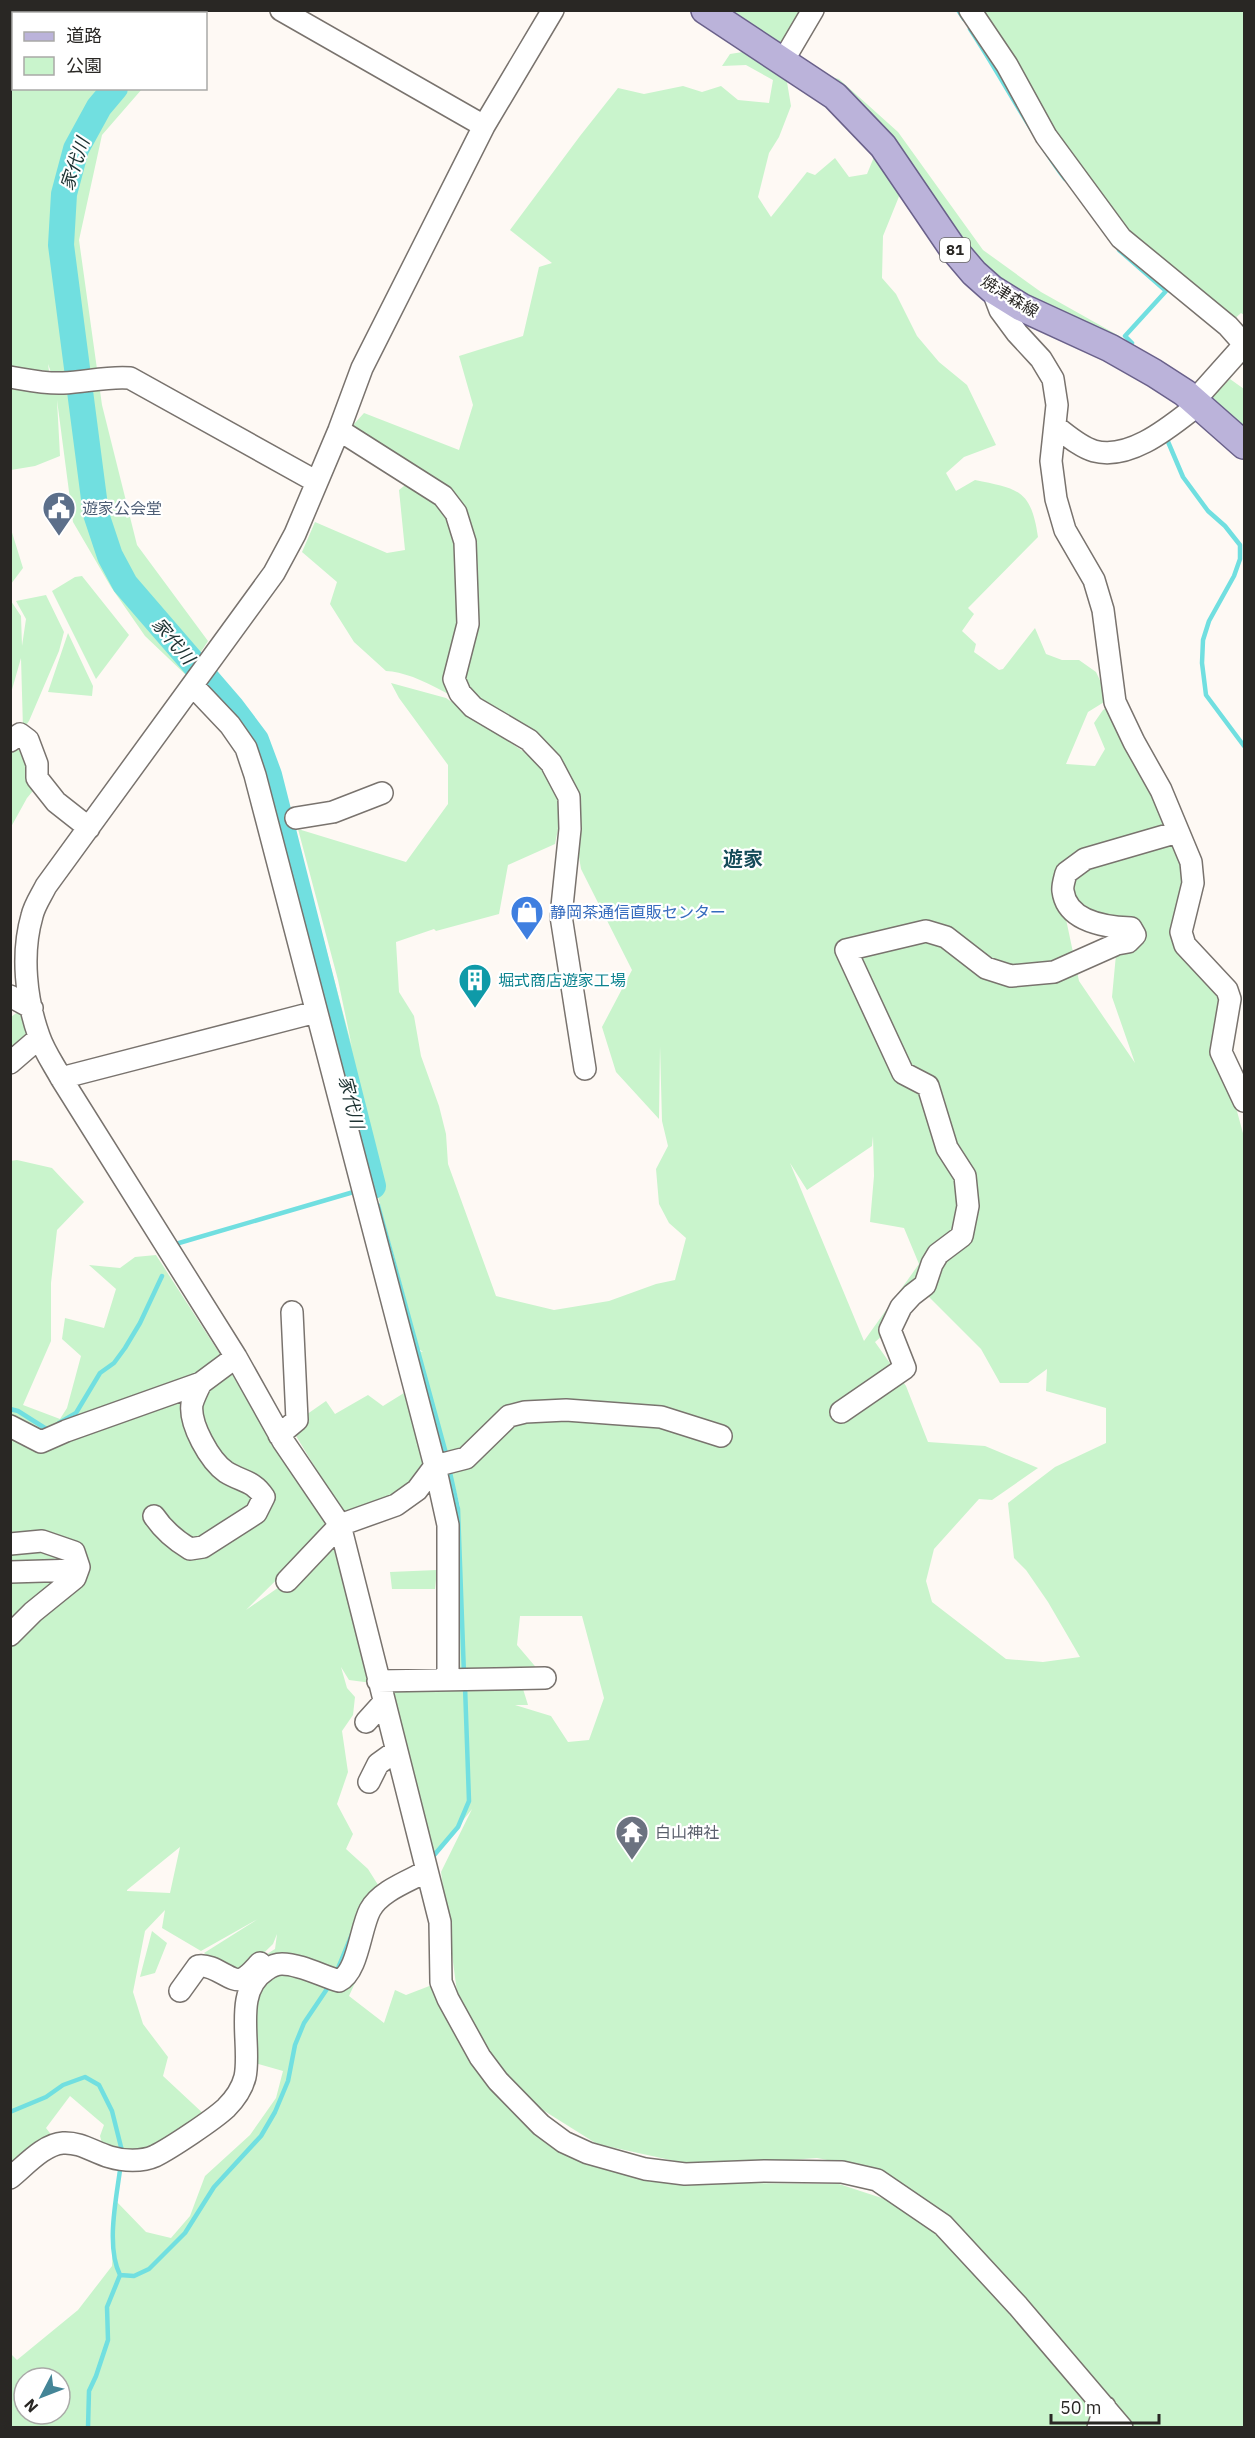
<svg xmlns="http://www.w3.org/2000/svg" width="1255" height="2438" viewBox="0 0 1255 2438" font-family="'IBM Plex Sans','Noto Sans JP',sans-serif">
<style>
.green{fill:#c9f4cc;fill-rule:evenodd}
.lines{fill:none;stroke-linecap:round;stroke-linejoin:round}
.stream{stroke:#71dfe0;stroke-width:4.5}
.river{stroke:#71dfe0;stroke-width:26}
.minor-casing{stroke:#79736e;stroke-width:24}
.major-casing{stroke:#6a618a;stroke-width:30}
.minor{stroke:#fff;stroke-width:21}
.major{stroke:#bbb3da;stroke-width:27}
.labels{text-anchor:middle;stroke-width:4.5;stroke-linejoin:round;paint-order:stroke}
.shield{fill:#fff;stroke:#696866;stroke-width:1.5}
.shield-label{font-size:15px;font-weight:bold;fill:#292724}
.street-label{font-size:16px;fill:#292724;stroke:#fff}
.service-label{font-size:16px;fill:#4e5e75;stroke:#fff;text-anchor:start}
.shop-label{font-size:16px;fill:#366cbe;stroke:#fff;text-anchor:start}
.culture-label{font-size:16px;fill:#0d838f;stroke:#fff;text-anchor:start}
.worship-label{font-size:16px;fill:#5b616d;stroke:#fff;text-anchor:start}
.water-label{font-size:18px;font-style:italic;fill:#1c3131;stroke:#fff}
.quarter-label{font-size:20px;font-weight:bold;fill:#154c59;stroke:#fff}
</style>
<rect width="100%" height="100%" fill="#fef9f4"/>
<!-- green -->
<path class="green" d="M717,11H804L784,52Z
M977,11H1244V315L1241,313L1231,322L1141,244L1095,192Z
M749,51L786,76L791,106L779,137L769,153L758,197L771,217L807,172L815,175L835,158L849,177L867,174L874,157L900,194L883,236L882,278L896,294L917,336L939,362L967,385L996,445L964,457L946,473L956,491L975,480C1018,489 1031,489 1038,537L968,608L974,614L962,631L976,644L974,652L999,670L1003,669L1035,628L1046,654L1062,660H1079L1096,672L1109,699L1088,712L1066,764L1095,766L1105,749L1094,723L1103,710L1117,700L1132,747L1187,879L1185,945L1218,981L1221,1052L1244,1137V2427H1131L1023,2301L869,2168L817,2158L761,2162L684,2163L597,2144L538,2107L478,2047L457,1992L441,1872L472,1809L433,1858L388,1686L446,1682L435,1466L391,1502L344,1515L290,1426L326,1401L335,1414L368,1395L383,1406L412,1388L249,748L202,693L220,678L264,739L284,789L352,1047L338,980L298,829L406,862L448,804V765L399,698L391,683L446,698L534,759L551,762C513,737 430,672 386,671L354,642L330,604L337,582L302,552L315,522L387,553L405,550L399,490L414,478L345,434L364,413L459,450L473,405L459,356L523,336L539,267L552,263L510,230L580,136L618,88L644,94L683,86L702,92L721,86L738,100L769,103L773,80L746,65L722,66L730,54ZM566,791L569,797L581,869L632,970L602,1027L616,1072L659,1119L660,1046L662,1121L668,1146L656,1169L659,1204L669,1223L686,1238L675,1280L656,1284L609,1301L554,1310L496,1296L448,1164L446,1134L439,1106L421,1056L414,1016L399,992L396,942L434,929L436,931L499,914L508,865L555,844ZM1058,881L1084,919L1134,935L1117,944L1112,997L1135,1063L1079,981ZM873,1136L874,1176L870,1222L904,1228L919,1264L864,1341L790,1163L807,1190L872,1146ZM376,1176L377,1193L419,1349L423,1352L418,1351L460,1506V1522L433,1411L376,1207ZM928,1296L981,1349L1000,1383H1028L1047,1369L1046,1391L1106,1408V1443L1055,1467L1008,1503L1014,1558L1026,1570L1048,1602L1080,1657L1043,1662L1006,1659L932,1602L926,1581L934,1549L979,1499L992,1500L1038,1468L985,1446L928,1442L906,1386L875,1342ZM520,1616H582L604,1698L589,1740L568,1742L551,1716L515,1705H528L523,1689L515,1679L545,1678L517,1645Z
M13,63L14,88L142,89L102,135L79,240L102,405L137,545L208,641L186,675L145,636L111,587L73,522L57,400L60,456L35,466L11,470V377L55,383L48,364L49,371L11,368L10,64Z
M822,75L839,79L898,132L983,250L1041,292L1121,337L1128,351L1018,297L981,269Z
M1230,379L1244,389V435L1206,403Z
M10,526L23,568L11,584H10Z
M82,576L129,635L96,679L52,591L75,577Z
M46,595L64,632L59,651L29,721L23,729L21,658L11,693V601L21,616L22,646L26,619L16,601Z
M68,633L93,686L92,696L48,692Z
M14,740L37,786L27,798L11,827L10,743Z
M19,1011L33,1044L11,1063V1017Z
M17,1160L52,1168L84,1202L57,1230L51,1283V1341L23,1405L60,1419L67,1408L81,1356L62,1339L65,1318L104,1328L116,1289L89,1265L120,1268L135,1257L156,1255L225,1362L201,1383H190L184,1378L176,1380L184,1379L199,1394L206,1386L230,1371L274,1443L293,1468L328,1529L246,1610L282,1585L331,1539L372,1683L349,1680L341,1667L347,1688L355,1697L353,1715L342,1731L348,1772L337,1804L353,1834L346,1849L368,1869L380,1888L370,1901L362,1934L341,1977L351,1969L360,1972L349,1996L384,2023L395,1990L406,1995L432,1985L451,2026L491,2088L555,2149L651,2182L839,2184L903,2205L930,2227L983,2281L1008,2301L1111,2427H11L10,2353L17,2360L78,2310L112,2266L116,2201L146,2232L171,2238L190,2216L205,2176L250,2135L276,2098L283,2071L248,2061C246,2026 241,1991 272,1967H285L331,1978L267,1954L275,1949L277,1934L273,1944L236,1980L204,1953L258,1919L201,1951L162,1928L165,1910L145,1931L133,1992L143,2024L168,2057L163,2076L207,2117L148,2154L122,2155L104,2151L100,2136L104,2125L70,2096L46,2128L56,2141L11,2174L10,1161ZM180,1847L170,1893L127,1891V1890ZM24,2378H60V2414H24Z
M437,1570L435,1589H392L390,1572Z
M152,1931L167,1943L155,1973L140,1977Z"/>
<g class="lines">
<!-- stream -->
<path class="stream" d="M958,10L964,19
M970,29C1003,79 1029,131 1065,179
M1119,250L1166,291L1125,336L1132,343
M1166,437L1183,477L1208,511L1225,526L1240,545V559L1234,576L1209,621L1203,640L1202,663L1206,695L1244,746
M378,1205L447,1457
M179,1243L357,1191
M10,1409L18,1411L48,1430L50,1429
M59,1423L76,1413L100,1373L114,1363L125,1348L140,1323L162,1276
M449,1468L458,1509L464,1675
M430,1860L458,1827L469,1801L465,1686
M336,1973L352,1934
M10,2112L46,2097L63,2085L85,2077L99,2085L112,2111L122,2151
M120,2275L134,2276L149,2269L185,2233L214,2187L261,2136L275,2112L288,2081L295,2045L304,2023L331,1983
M88,2428L89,2391L96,2376L108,2340L107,2307L120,2275C106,2247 116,2200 120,2170"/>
<!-- river -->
<path class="river" d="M180,14L182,10
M115,88L99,107L76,149L64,194L61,245L96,514L110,556L125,584L232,708L256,740L269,775L373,1186"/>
<!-- minor casing -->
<g class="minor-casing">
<path id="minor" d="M281,10L484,126
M553,10L484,126L362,368L339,430L295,534L274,573L46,886C41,896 34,906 32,916C21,954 26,1000 39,1036C44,1051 54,1065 61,1078L236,1357L283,1441L340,1525L440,1922L441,1982L448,1999L480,2057L498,2081L541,2125L564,2142L588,2153L645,2169L685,2174L765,2171L842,2172L877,2180L943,2225L1018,2306L1122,2428
M970,10L1007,65L1046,136L1121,238L1228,326L1244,344
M83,14L87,10
M10,55L14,54
M783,61L813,10
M992,289L1000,310L1017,333L1041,359L1053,379L1057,405L1051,461L1056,499L1065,530L1094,580L1103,610L1115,702L1134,742L1161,790L1191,862L1193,883L1181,932L1185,945L1227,990L1230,999L1221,1052L1244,1101
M10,377C28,380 45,384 63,383C86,382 108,376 130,378L317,482
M1194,401L1244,345
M1055,426C1067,435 1080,447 1094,451C1131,461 1172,425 1198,405
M339,430L443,496L456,513L465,542L468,624L454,679L460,693L473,707L529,740L551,763L569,797L570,829L561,916L585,1069
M193,686L230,725L246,748L255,775L435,1466L448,1525V1680
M10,741L20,734L28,740L37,764V778L56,802L89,828
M296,818L333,812L382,793
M10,996L32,1008
M10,1063L39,1038
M61,1078L316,1012
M841,1412L905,1368L890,1330L901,1307L912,1295L925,1285L932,1264L938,1254L962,1236L968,1206L965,1176L947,1148L928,1086L903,1073L846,950L926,931L946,937L986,968L1011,976L1054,972L1117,944L1128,942L1135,935L1131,928C1106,927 1067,922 1063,891C1062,886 1065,878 1066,873L1085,859L1178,832
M10,1426L41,1442L66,1431L201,1383L236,1357
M279,1435L297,1420L292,1312
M154,1516C164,1531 175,1540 190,1549L203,1547L256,1513L264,1497C253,1480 242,1482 226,1472C210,1461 189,1424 192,1404C194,1397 198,1389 201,1383
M10,1544L42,1541L74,1552L79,1567L75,1578L33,1612L10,1635
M10,1572L78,1570
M287,1581L340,1525L396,1505L417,1490L435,1466L466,1458L509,1416L525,1412L566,1410L661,1417L721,1436
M378,1681L545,1678
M366,1722L384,1702
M369,1782L378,1764L396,1751
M180,1991L198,1966C214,1963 232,1984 242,1979C249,1976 255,1968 260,1963
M10,2178C25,2166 44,2144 63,2143C81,2142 93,2152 110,2157C123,2161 142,2162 155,2156C171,2148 213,2120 226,2108C235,2099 242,2089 245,2077C252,2045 232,1991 266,1970C270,1967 276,1964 282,1964C300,1964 322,1976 339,1981C358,1972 360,1929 370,1910C380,1891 409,1881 427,1871
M1098,2428L1105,2407"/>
</g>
<!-- major casing -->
<g class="major-casing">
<path id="major" d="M705,10L835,96L883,146L951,246L974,273L992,289L1021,307L1110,348L1154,373L1185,393L1244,445"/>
</g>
<!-- minor -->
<use href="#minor" class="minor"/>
<!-- major -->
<use href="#major" class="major"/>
</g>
<!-- icons -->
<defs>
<g id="civic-pin" transform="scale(1.725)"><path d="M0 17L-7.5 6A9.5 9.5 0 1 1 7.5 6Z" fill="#5c6f8a" stroke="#fff"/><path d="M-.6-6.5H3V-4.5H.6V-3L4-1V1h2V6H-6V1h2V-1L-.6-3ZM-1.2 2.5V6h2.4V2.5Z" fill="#fff"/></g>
<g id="shop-pin" transform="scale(1.725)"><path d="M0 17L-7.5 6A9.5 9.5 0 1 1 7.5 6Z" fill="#3f7fe0" stroke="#fff"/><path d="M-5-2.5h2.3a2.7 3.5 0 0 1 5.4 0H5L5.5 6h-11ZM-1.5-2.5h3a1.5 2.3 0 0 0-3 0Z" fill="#fff"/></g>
<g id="building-pin" transform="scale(1.725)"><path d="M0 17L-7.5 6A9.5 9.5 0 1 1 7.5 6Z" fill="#0f9aa8" stroke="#fff"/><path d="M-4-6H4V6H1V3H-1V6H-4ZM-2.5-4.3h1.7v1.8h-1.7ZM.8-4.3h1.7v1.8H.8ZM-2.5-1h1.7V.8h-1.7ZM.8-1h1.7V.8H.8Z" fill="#fff"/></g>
<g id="temple-pin" transform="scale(1.725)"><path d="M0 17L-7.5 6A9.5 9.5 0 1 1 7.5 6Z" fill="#6b7280" stroke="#fff"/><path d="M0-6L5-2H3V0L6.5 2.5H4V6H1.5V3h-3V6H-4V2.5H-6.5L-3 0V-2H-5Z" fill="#fff"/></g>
</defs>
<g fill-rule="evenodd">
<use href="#civic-pin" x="59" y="508"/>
<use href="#shop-pin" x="527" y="912"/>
<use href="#building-pin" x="475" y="980"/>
<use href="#temple-pin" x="632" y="1832"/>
</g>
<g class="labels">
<!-- shield labels -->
<rect class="shield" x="940" y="238" width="30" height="24" rx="4.5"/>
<g class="shield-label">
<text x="955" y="255">81</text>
</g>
<!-- street labels -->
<g class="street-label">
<text transform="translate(1010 296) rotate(32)" y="6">焼津森線</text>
</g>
<!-- service labels -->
<g class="service-label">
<text x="82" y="514">遊家公会堂</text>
</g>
<!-- shop labels -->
<g class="shop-label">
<text x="550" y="918">静岡茶通信直販センター</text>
</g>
<!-- culture labels -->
<g class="culture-label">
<text x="498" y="986">堀式商店遊家工場</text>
</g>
<!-- worship labels -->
<g class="worship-label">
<text x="655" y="1838">白山神社</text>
</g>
<!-- water labels -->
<g class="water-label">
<text transform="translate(75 164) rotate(-71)" y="6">家代川</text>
<text transform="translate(173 641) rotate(50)" y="6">家代川</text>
<text transform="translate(351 1102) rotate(76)" y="6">家代川</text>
</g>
<!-- quarter labels -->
<g class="quarter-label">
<text x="743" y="866">遊家</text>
</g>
</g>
<!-- border -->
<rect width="1255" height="2438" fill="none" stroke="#292724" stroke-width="24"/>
<!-- legend -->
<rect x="12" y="12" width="195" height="78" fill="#ffffff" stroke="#a9a9a7" stroke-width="1.5"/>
<rect x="24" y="32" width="30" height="9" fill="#bbb3da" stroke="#a9a9a7" stroke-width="1.5"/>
<text x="66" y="42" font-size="18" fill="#292724">道路</text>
<rect x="24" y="57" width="30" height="18" fill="#c9f4cc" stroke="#a9a9a7" stroke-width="1.5"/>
<text x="66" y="72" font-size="18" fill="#292724">公園</text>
<!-- north arrow -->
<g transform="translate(42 2396) rotate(228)"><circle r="28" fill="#ffffff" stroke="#a9a9a7" stroke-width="1.5"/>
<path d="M0-4.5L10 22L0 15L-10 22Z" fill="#448597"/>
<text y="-9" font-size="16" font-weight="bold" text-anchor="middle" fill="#292724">N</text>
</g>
<!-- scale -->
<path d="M1051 2414v9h108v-9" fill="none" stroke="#292724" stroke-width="3"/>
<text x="1060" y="2414" font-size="18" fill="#292724" stroke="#ffffff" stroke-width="4.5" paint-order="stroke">50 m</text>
</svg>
